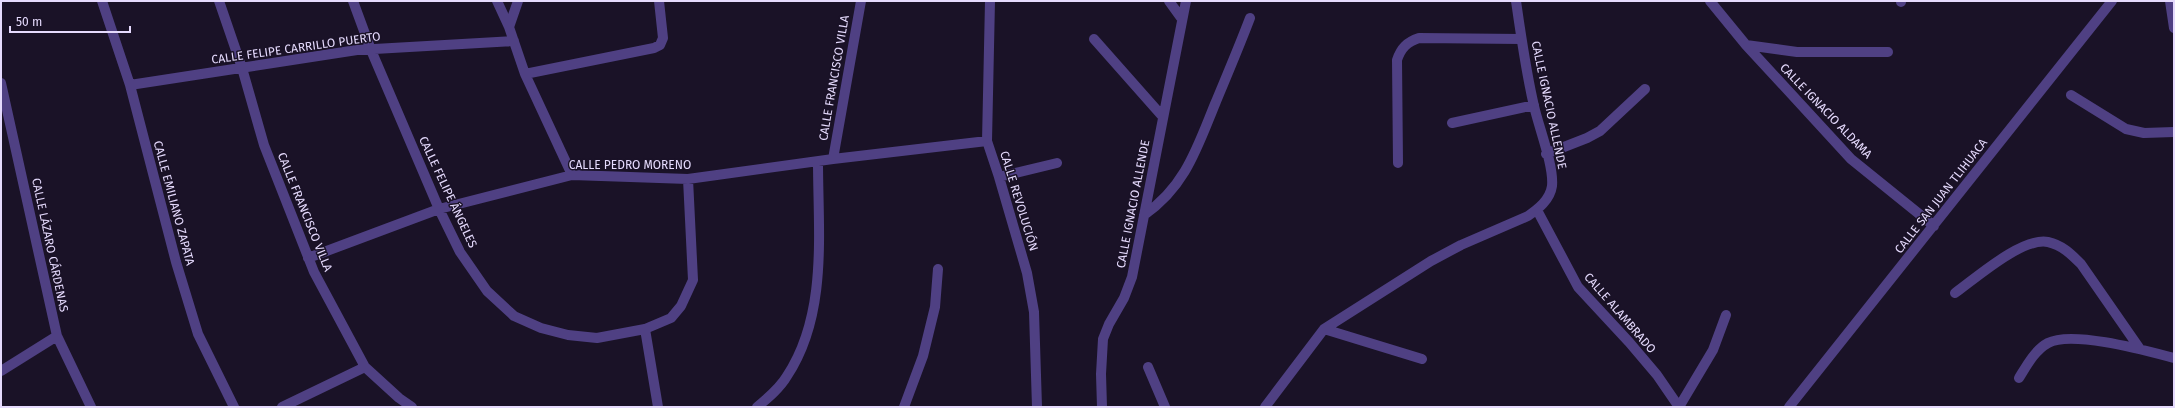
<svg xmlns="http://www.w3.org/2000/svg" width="2175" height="408" viewBox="0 0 2175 408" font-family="'Fira Sans',sans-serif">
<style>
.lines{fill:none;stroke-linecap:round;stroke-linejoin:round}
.minor{stroke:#4f4083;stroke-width:10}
.labels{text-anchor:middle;stroke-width:3;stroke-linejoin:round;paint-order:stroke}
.street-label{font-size:12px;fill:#e5dafd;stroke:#1a1227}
</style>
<rect width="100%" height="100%" fill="#1a1227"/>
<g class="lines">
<!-- minor -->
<path class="minor" d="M102,1L130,85L176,262L198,334L234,407
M219,1L242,68L264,145L314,272L365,367L399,398L412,407
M353,1L371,50L439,209L460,252L487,291L514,316L541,328L568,335L597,338L645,329L671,318L681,306L693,280L688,179
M497,1L509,27L525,74L572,175
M990,1L987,141L999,177L1027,273L1034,312L1037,407
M1169,1L1182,19
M1710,1L1746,45L1851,159L1934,226
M1901,1V2
M2170,1L2174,28
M509,27L518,1
M1094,39L1163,117
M1746,45L1797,52H1888
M525,74L654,48L660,45L663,38L659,1
M1,83L57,336L91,407
M130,85L357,50L514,41
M2071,95L2126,129L2144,133L2174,132
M1452,123L1534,105
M1546,154L1587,138L1600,131L1645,89
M833,159L861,1
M1398,163L1397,60C1401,48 1407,42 1419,38L1521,39
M999,177L1057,163
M1537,210L1578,287L1629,342L1657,375L1679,407
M1144,215C1185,187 1197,148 1215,104C1227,75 1239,47 1250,18
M308,258L439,209L572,175L688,179L833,159L987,141
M1955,293C1976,278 2022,237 2048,242C2062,245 2071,254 2081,264L2140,349
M645,329L658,407
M1324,329L1422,359
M1148,367L1165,407
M1,371L57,336
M2019,378C2027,365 2035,350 2048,343C2072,330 2147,351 2174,358
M282,407L365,367
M757,407C768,398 780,388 787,376C828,314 818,232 818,162
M904,407L923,356L935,307L938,269
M1102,407L1101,374L1103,339L1109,324L1124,298L1132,277L1186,1
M1265,407L1324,329L1431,261L1461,245L1528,216C1538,209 1550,200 1552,186C1554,166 1539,128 1534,106C1526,72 1521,36 1516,1
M1679,407L1713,350L1726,315
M1789,407L2112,1"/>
</g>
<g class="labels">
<!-- street labels -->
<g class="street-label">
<text transform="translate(296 48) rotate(-8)" y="4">CALLE FELIPE CARRILLO PUERTO</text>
<text transform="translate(834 78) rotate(-80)" y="4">CALLE FRANCISCO VILLA</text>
<text transform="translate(1549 105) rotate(78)" y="4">CALLE IGNACIO ALLENDE</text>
<text transform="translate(1826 111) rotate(46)" y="4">CALLE IGNACIO ALDAMA</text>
<text x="630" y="169">CALLE PEDRO MORENO</text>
<text transform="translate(448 192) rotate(65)" y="4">CALLE FELIPE ÁNGELES</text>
<text transform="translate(1941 196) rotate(-52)" y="4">CALLE SAN JUAN TLIHUACA</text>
<text transform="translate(1019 201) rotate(73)" y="4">CALLE REVOLUCIÓN</text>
<text transform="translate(174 203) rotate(75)" y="4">CALLE EMILIANO ZAPATA</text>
<text transform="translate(1133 204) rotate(-79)" y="4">CALLE IGNACIO ALLENDE</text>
<text transform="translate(305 212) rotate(68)" y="4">CALLE FRANCISCO VILLA</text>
<text transform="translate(50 245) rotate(78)" y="4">CALLE LÁZARO CÁRDENAS</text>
<text transform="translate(1620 313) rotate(49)" y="4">CALLE ALAMBRADO</text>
</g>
</g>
<!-- border -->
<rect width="2175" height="408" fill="none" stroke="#e5dafd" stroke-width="4"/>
<!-- scale -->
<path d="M10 26v6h120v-6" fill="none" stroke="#e5dafd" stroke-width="2"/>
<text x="16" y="26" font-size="12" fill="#e5dafd" stroke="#1a1227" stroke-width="3" paint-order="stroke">50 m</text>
</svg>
